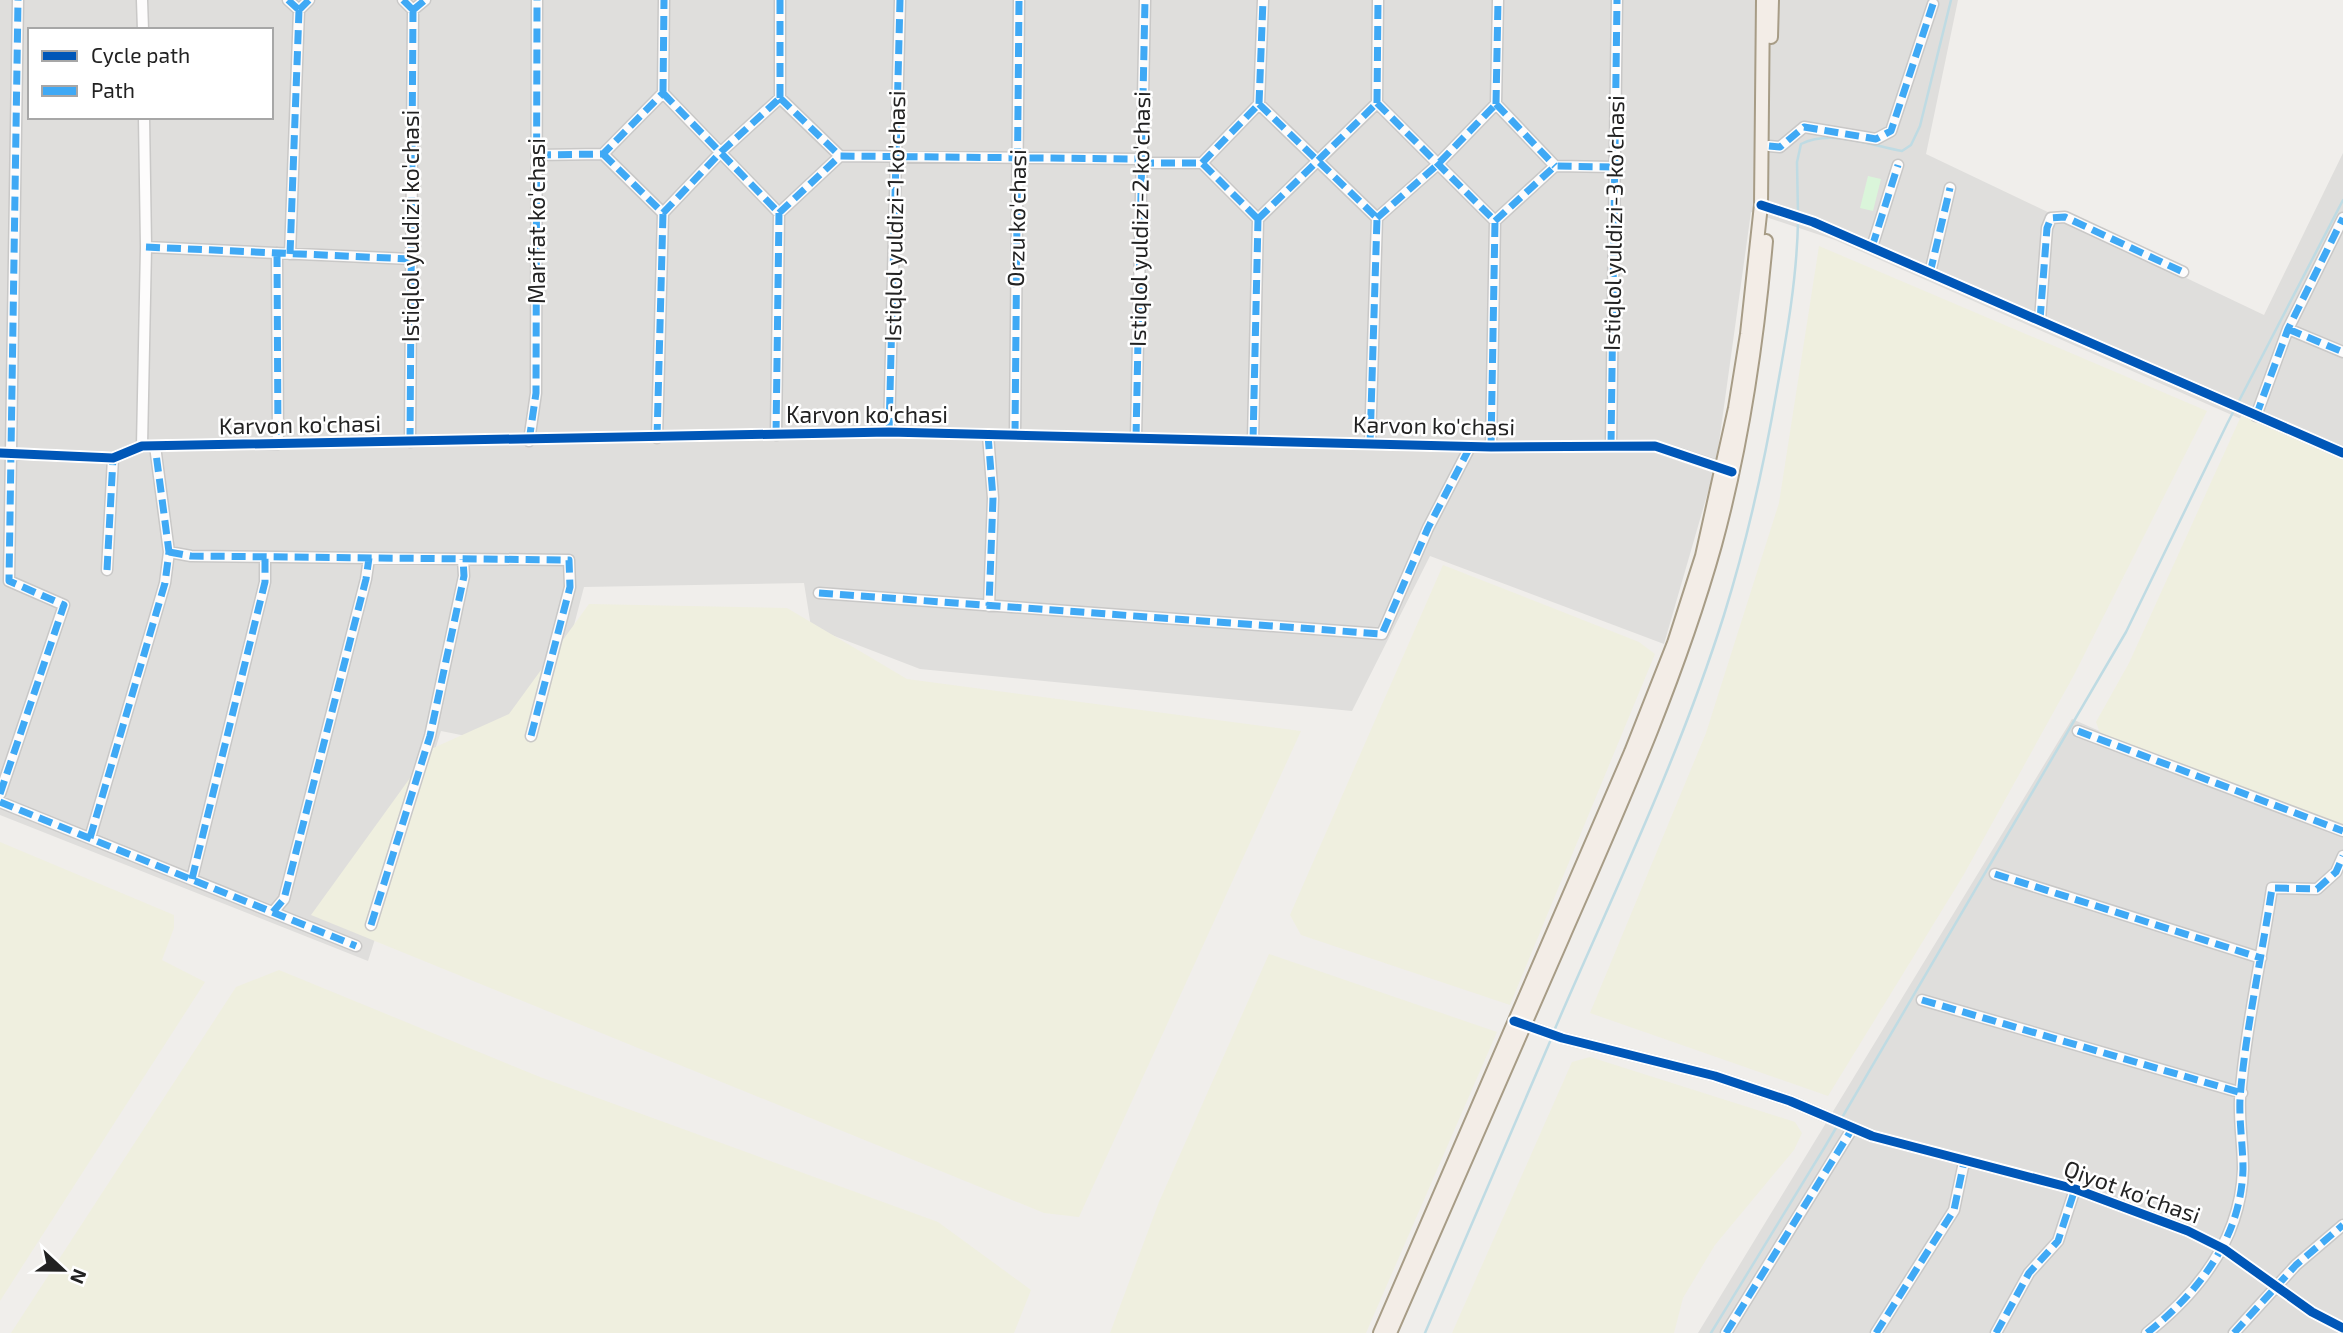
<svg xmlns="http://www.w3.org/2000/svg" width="2343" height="1333" viewBox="0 0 2343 1333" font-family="'Exo 2',sans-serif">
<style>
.residential{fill:#dfdedc;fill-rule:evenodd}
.farmland{fill:#efefdf}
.park{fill:#daf5da}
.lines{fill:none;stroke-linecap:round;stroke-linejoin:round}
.stream{stroke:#bfdbe3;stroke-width:2.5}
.minor-casing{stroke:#c9c8c7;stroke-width:13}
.major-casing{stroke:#a79c86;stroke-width:16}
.minor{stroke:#fdfcfc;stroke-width:10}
.major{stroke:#f3ede7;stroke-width:12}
.quiet{stroke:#3fa9f5;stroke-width:7;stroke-dasharray:14 7;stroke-linecap:butt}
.cycleway-casing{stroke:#fff;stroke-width:13}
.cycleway{stroke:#0057b8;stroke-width:9}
.labels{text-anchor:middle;stroke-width:5;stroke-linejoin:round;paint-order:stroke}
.street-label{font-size:23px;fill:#222;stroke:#fff}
</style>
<rect width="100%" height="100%" fill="#f0eeeb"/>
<!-- residential -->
<path class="residential" d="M0,0H1958L1926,154L2264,315L2343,153V464L1835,240L1751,212L1716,464L1664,644L1430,556L1352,711L920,669L811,627L804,583L584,587L541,751L441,731L368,961L0,815ZM30,30H271V117H30Z
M2072,719L2337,835L2343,823V1333H1698Z"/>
<!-- farmland -->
<path class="farmland" d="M1819,246L2207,411L2074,675L1963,876L1828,1096L1590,1013L1706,733L1779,503Z
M2242,414L2343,459V825L2101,736L2096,722L2129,663Z
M1443,565L1639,642L1655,654L1510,1005L1301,935L1290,915Z
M589,604L787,608L907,679L1301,731L1079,1217L1044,1213L311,915L431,749L509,714Z
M0,842L174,915V928L162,960L205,982L0,1301Z
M1269,954L1497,1032L1366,1333H1110L1159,1202Z
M279,970L540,1077L938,1222L1031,1290L1014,1333H11L236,987Z
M1590,1057L1795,1122L1802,1133L1794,1150L1715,1245L1683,1298L1674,1333H1452L1572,1062Z"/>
<!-- park -->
<path class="park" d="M1868,176L1881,179L1873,211L1860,208Z"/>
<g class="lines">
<!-- stream -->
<path class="stream" d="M1798,215L1797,162L1801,144C1831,129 1870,145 1902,151L1911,145L1920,126L1951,0
M1554,1031C1613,894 1679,758 1724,615C1747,541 1764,465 1777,389C1787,334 1797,277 1798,221
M1425,1333L1552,1037
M1711,1333L1826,1145L2126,632L2227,424L2343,200"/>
<!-- minor casing -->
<g class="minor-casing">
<path id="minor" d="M142,0L143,30
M288,0L299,10
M403,0L413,10
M299,10L309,0
M413,10L425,0
M663,93L779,213
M663,93L664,0
M780,98L840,156L1140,159
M780,98V0
M1377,103L1495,221
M1377,103L1378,0
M1259,104L1377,218
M1259,104L1263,0
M1496,104L1498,0
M1496,104L1555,166
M1769,146L1780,147L1804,127L1876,139L1891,131L1933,4
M603,154L663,213
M537,155L603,154L663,93
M1140,163H1202L1258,219
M1202,163L1259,104
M1761,205L1813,222L2343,453
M663,213L721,152L780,98
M779,213L840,156
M1377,218L1437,165L1496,104
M1258,219L1377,103
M1495,221L1555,166L1615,167
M146,247L411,259
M1872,247L1898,165
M277,253L278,444
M290,254L299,10
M1930,273L1950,188
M2040,320L2047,228L2051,218L2065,217L2183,272
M2288,329L2343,352
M2256,416L2288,329L2343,218
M889,432L900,0
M776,435L779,213
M988,435L993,498L989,606
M1015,435L1019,0
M657,438L663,213
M1136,438L1145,0
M529,441L536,393L537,0
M1253,441L1258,219
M410,442L413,10
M1370,444L1377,218
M1611,445L1617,0
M142,446L146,247L144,117
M1491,447L1495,221
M0,453L113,458L142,446L889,432L1491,447L1655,446L1728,470
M169,552L191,556L569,560L570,587L531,736
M107,570L113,458
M819,593L1382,634L1428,528L1470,447
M2078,731L2343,831
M0,794L64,605L9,581L18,0
M0,802L356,946
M90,838L165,583L169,552L155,446
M1995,874L2261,958
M192,879L265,582V557
M273,912L284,899L366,579L369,558
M371,925L430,736L464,576L463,559
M1922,1000L2242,1093
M1520,1023L1562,1038L1715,1076L1790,1101L1872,1136L2075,1189L2188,1231L2224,1249L2312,1312L2343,1328
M1726,1333L1852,1129
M1876,1333L1954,1210L1964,1162
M1996,1333L2029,1273L2058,1241L2075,1189
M2147,1333C2199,1292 2241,1238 2243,1169C2243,1146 2239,1122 2240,1099C2245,1032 2262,956 2272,888L2317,889L2336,872L2343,856
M2234,1333L2296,1265L2343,1225"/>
</g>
<!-- major casing -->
<g class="major-casing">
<path id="major" d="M1771,37L1772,0
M1380,1333L1631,752L1674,643L1702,556L1735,408L1747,334L1761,205L1763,0
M1390,1333C1448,1201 1505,1069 1563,937C1619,809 1677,681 1715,545C1742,446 1757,344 1766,241"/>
</g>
<!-- minor -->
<use href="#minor" class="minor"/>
<!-- major -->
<use href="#major" class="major"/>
<!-- quiet -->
<path class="quiet" d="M288,0L299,10
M403,0L413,10
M299,10L309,0
M413,10L425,0
M663,93L779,213
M663,93L664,0
M780,98L840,156L1140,159
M780,98V0
M1377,103L1495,221
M1377,103L1378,0
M1259,104L1377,218
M1259,104L1263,0
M1496,104L1498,0
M1496,104L1555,166
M1769,146L1780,147L1804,127L1876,139L1891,131L1933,4
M603,154L663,213
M537,155L603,154L663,93
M1140,163H1202L1258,219
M1202,163L1259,104
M663,213L721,152L780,98
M779,213L840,156
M1377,218L1437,165L1496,104
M1258,219L1377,103
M1495,221L1555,166L1615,167
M146,247L411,259
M1872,247L1898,165
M277,253L278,444
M290,254L299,10
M1930,273L1950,188
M2040,320L2047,228L2051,218L2065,217L2183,272
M2288,329L2343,352
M2256,416L2288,329L2343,218
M889,432L900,0
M776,435L779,213
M988,435L993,498L989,606
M1015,435L1019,0
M657,438L663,213
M1136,438L1145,0
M529,441L536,393L537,0
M1253,441L1258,219
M410,442L413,10
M1370,444L1377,218
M1611,445L1617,0
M1491,447L1495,221
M169,552L191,556L569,560L570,587L531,736
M107,570L113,458
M819,593L1382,634L1428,528L1470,447
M2078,731L2343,831
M0,794L64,605L9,581L18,0
M0,802L356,946
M90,838L165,583L169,552L155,446
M1995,874L2261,958
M192,879L265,582V557
M273,912L284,899L366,579L369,558
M371,925L430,736L464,576L463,559
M1922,1000L2242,1093
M1726,1333L1852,1129
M1876,1333L1954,1210L1964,1162
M1996,1333L2029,1273L2058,1241L2075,1189
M2147,1333C2199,1292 2241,1238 2243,1169C2243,1146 2239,1122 2240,1099C2245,1032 2262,956 2272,888L2317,889L2336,872L2343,856
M2234,1333L2296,1265L2343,1225"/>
<!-- cycleway casing -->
<g class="cycleway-casing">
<path id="cycleway" d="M1761,205L1813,222L2343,453
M0,453L113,458L142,446L889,432L1491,447L1655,446L1732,472
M1514,1021L1562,1038L1715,1076L1790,1101L1872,1136L2075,1189L2188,1231L2224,1249L2312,1312L2343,1328"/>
</g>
<!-- cycleway -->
<use href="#cycleway" class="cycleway"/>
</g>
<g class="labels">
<!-- street labels -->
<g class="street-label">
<text transform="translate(895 216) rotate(-89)" y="8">Istiqlol yuldizi-1 ko'chasi</text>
<text transform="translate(1017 218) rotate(-89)" y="8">Orzu ko'chasi</text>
<text transform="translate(1140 219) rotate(-89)" y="8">Istiqlol yuldizi-2 ko'chasi</text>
<text transform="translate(537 221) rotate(-90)" y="8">Marifat ko'chasi</text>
<text transform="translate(1614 223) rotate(-89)" y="8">Istiqlol yuldizi-3 ko'chasi</text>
<text transform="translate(411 226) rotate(-90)" y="8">Istiqlol yuldizi ko'chasi</text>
<text x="867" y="423">Karvon ko'chasi</text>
<text transform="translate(300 425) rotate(-1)" y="8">Karvon ko'chasi</text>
<text transform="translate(1434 426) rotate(1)" y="8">Karvon ko'chasi</text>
<text transform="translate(2132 1192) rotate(20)" y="8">Qiyot ko'chasi</text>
</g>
</g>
<!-- legend -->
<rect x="28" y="28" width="245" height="91" fill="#ffffff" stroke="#a7a7a7" stroke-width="2"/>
<rect x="42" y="51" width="35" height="10" fill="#0057b8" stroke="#a7a7a7" stroke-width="2"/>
<text x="91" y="63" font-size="21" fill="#222222">Cycle path</text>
<rect x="42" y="86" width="35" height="10" fill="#3fa9f5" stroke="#a7a7a7" stroke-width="2"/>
<text x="91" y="98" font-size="21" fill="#222222">Path</text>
<!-- north arrow -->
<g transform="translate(63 1270) rotate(112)" stroke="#ffffff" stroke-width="5" paint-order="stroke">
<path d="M0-5L12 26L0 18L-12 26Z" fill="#222222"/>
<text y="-10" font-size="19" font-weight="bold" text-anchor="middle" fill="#222222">N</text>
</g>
</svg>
